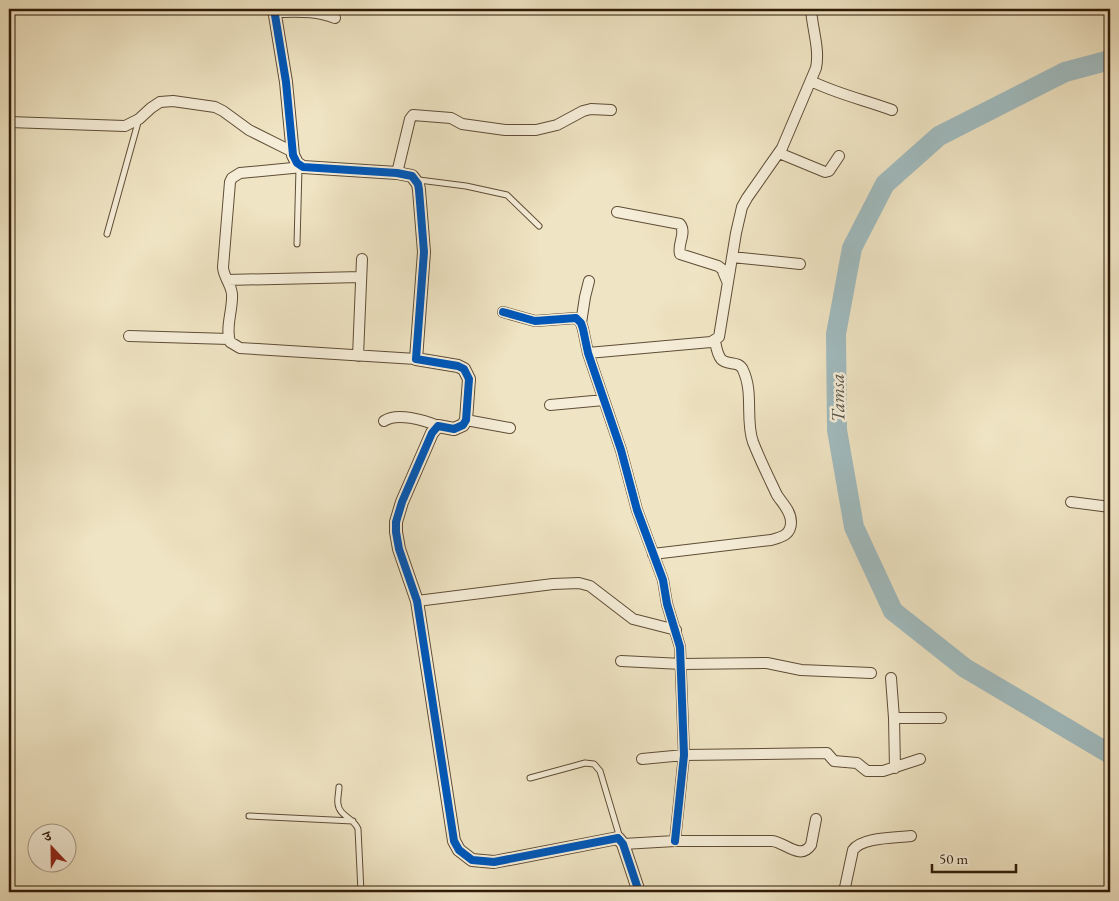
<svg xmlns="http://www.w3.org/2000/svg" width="1119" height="901" viewBox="0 0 1119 901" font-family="'EB Garamond','Noto Serif Devanagari',serif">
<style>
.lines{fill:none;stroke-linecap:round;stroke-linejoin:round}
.river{stroke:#a0bbbf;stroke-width:20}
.service-casing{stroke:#5f4d36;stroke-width:7}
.minor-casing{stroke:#5f4d36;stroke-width:12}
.tertiary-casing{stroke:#5f4d36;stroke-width:14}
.service{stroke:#f5edd8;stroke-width:5}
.minor{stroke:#f5edd8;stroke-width:10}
.tertiary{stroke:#f5edd8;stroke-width:12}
.cycleway-casing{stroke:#f5edd8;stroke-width:11}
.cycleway{stroke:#0057b8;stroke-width:8}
.labels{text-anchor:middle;stroke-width:5;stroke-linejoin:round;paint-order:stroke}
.water-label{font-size:19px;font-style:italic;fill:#575347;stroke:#f5edd8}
</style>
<rect width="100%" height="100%" fill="#efe4c3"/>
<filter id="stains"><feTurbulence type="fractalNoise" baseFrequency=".004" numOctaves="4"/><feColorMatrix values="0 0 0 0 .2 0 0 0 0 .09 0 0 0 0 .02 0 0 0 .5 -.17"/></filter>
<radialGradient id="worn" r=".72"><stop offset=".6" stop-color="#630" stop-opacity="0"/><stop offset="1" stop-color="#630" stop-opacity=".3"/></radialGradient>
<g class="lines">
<!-- river -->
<path class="river" d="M1110,60L1065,72L939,136L885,184L852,248L836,334L837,430L854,527L893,611L965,668L1110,754"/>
<!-- service casing -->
<g class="service-casing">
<path id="service" d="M419,180L466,186L507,195L539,226
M107,234L139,119
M297,244L299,168
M530,778L585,763L594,764L600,771L620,838
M339,787C339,792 337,799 338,804C339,816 354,818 358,829L361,892
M249,816L353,821"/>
</g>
<!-- minor casing -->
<g class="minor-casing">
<path id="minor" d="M275,12C296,12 315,10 335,18
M811,81C837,94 865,100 892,110
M9,122L125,126L139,119L151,108L160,102L173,101L215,107L223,111L249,130L293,152
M779,153L825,172L829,171L839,156
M303,167L240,173L232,178L230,182L223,267C223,276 231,284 232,294C233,310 225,327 230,342L240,348L416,359
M397,173L410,119L413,115L451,118L462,124L505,130H536L557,125L583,111L591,109L611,110
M617,212L680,224C687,233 677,244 680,254L718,266L722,269L727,281
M732,257L800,264
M227,280L361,277
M503,312L535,321L576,318L581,323L583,329L588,353L621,450L637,510L663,580L667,604L680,647L684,755L675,841
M581,323L585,297L589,281
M129,336L229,339
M588,353L711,342L719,337L736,233L742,207L747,198L782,148L816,68C820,49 812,28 811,9
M358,356L362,259
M550,405L604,400
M466,420L510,428
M384,421C397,412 424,420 438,426
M1071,502L1110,507
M653,554L771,540C782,537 791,535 791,522C791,511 782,503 777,495C769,478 760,460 753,442C745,420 754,393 743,370C739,360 727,366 721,359C717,354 716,346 715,341
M417,601L553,584L579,583L590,586L633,619L676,630
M621,661L682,664L767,663L801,670L871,673
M891,678L894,718L895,768
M894,718H941
M642,759L684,755L827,753L834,761L857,763L867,771H883L920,759
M623,844L675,841H772C785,842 800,861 811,845L816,819
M844,892L853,850C862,837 896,838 911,836"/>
</g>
<!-- tertiary casing -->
<g class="tertiary-casing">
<path id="tertiary" d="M274,9L286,82L293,155L297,163L303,167L397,173L412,176L418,184L419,190L424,252L416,359L458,366L464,369L469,379L466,420L463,425L454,429L438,426L432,433L402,502L396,522V532L399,549L417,601L454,841L459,850L472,860L494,862L618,838L623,844L639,892"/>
</g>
<!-- service -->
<use href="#service" class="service"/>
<!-- minor -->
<use href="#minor" class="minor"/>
<!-- tertiary -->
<use href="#tertiary" class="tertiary"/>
<!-- cycleway casing -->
<g class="cycleway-casing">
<path id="cycleway" d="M274,9L286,82L293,155L297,163L303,167L397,173L412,176L418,184L419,190L424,252L416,359L458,366L464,369L469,379L466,420L463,425L454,429L438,426L432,433L402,502L396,522V532L399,549L417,601L454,841L459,850L472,860L494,862L618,838L623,844L639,892
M503,312L535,321L576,318L581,323L583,329L588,353L621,450L637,510L663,580L667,604L680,647L684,755L675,841"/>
</g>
<!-- cycleway -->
<use href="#cycleway" class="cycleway"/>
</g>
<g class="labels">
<!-- water labels -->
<g class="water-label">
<text transform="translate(837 398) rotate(-91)" y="7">Tamsa</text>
</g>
</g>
<!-- margin -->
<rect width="1119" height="901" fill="none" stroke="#efe4c3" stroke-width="30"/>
<rect x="10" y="10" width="1099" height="881" fill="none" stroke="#2f1b07" stroke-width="2.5"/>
<rect x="15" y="15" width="1089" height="871" fill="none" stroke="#2f1b07"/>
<!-- north arrow -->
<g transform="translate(52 848) rotate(338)"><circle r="24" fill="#f5edd8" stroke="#a69984"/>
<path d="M0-4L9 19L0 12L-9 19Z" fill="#8f2418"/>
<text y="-8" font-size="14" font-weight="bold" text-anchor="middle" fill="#2f1b07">उ</text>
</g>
<!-- scale -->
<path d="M932 864v8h84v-8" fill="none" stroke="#2f1b07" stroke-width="2.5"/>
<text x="939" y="864" font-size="15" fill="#2f1b07" stroke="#f5edd8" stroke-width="4" paint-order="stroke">50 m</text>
<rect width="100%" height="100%" filter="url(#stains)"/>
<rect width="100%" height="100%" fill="url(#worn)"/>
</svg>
